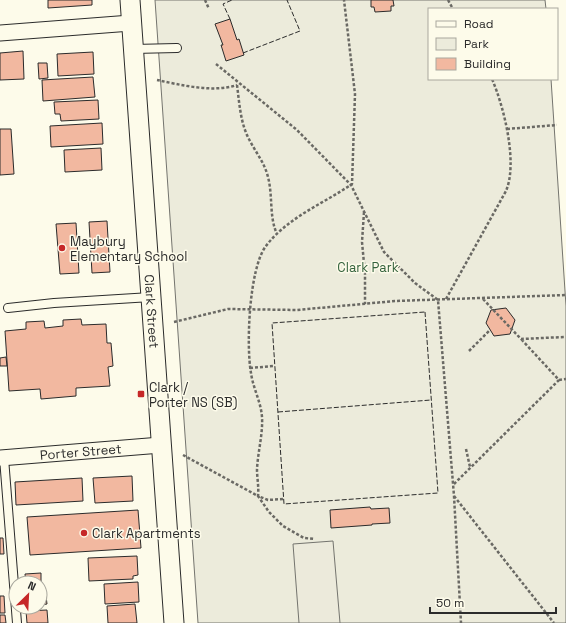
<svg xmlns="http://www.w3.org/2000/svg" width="566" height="623" viewBox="0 0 566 623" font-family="'Space Grotesk',sans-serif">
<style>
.green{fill:#ecebdb;stroke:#74746e}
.parking{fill:#eceadb;stroke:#74746e}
.building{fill:#f2b8a0;stroke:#2b2b2b}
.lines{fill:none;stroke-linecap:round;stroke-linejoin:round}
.service-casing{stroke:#2b2b2b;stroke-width:10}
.minor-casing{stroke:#2b2b2b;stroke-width:17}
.tertiary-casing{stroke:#2b2b2b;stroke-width:21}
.path{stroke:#6a6964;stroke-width:2.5;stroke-dasharray:3 2;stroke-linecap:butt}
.service{stroke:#fdfbea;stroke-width:8}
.minor{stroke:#fdfbea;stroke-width:15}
.tertiary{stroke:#fdfbea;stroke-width:19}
.fence{stroke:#2b2b2b;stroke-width:1;stroke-dasharray:5 2;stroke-linecap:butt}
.poi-dot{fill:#c62828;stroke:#fdfbea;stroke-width:1.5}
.labels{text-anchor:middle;stroke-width:3;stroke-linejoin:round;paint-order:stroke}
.poi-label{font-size:13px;fill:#2b2b2b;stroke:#fdfbea;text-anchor:start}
.park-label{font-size:13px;fill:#34623c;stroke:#fdfbea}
.street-label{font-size:13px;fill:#2b2b2b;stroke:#fdfbea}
</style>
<rect width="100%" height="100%" fill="#fdfbea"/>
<!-- green -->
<path class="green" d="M155,0H545L546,9H429V79H551L566,306V623H198Z"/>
<!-- parking -->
<path class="parking" d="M333,541L340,623H299L293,544Z"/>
<!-- building -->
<path class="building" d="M48,0H92V5L48,8Z
M371,0H393L394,6H391V11L375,12L374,7H371Z
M230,19L237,40L239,39L244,55L226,61L221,45H223L215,24Z
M23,51L24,79L0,80V53Z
M93,52L94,74L58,76L57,54Z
M38,63H47L48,78L39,79Z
M93,77L95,97L43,101L42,80Z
M98,100L99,119L61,121L60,114H55L54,102Z
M102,123L103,144L51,147L50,126Z
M0,129H11L14,174L0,175Z
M101,148L102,170L65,172L64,150Z
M107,221L110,272L92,273L89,222Z
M76,223L79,273L60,274L56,224Z
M506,308L515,320L510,334L494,336L486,323L491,310Z
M81,319L82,325L106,324L107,343H111L113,366L108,367L110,386L76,388V396L41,399L40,389L9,391L5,331L26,329V322L44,321L45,328L63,326V320Z
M6,357L7,366H0V358Z
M132,476L133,501L95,503L93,478Z
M82,478L83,501L16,505L15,482Z
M370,507L371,509L389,508L390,523L372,524V525L331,528L330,510Z
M138,510L141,548L30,555L27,517Z
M0,538H3L4,554H0Z
M137,556L138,575L133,576V579L89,581L88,558Z
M41,573V585H40V583H26L25,574Z
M138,582L139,602L105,604L104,584Z
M40,588H45L47,604L40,605Z
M0,596H4L5,613H0Z
M135,604L137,623H108L107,606Z
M47,610L48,623H27L26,611Z
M0,615H5L6,623H0Z"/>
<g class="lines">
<!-- service casing -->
<g class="service-casing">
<path id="service" d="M133,49L177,48
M8,308L54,303L151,297
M4,458L17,623"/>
</g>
<!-- minor casing -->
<g class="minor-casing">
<g id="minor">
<path d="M0,33L131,23"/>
<path id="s1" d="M0,458L161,445"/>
</g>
</g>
<!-- tertiary casing -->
<g class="tertiary-casing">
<g id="tertiary">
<path id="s2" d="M130,0L174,623"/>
</g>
</g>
<!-- path -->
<path class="path" d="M205,0L209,9
M448,0L453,9
M216,64L297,130L351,185L384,252L415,283L438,300L454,496L461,623
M157,80C181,85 213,93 237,85
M237,85C239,100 240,116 245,130C251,147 264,160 268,177C273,196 269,217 277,234
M507,129L557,125
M364,212L362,242L365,274V304
M446,299L506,191C518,163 504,107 492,79
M483,299L521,339L564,337
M174,322L228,309L297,310L395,301L566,295
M469,351L490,330
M250,368L274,366
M559,380L566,379
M466,449L470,467
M183,455L258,496L269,512L283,526L304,538L315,539
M454,484L559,380L521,339
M454,496L554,623
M283,499L268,500L258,496C259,487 257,478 257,469C258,451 263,434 262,417C261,402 253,388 251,373C246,346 249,268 266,246C288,217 323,204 352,184L355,94L344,0"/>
<!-- service -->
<use href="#service" class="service"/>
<!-- minor -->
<use href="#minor" class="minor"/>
<!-- tertiary -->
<use href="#tertiary" class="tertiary"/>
<!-- fence -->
<path class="fence" d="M230,19L223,4L232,0
M243,53L300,31L287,0
M425,312L438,493L284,504L272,323Z
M278,412L431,400"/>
</g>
<!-- markers -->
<g class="poi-dot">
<circle cx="62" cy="248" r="4"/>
<rect x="137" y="390" width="8" height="8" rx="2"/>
<circle cx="84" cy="533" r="4"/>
</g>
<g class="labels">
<!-- poi labels -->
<g class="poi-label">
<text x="70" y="246">Maybury<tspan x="70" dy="15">Elementary School</tspan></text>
<text x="149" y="392">Clark /<tspan x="149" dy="15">Porter NS (SB)</tspan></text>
<text x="92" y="538">Clark Apartments</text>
</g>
<!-- park labels -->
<g class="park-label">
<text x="368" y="272">Clark Park</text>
</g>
<!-- street labels -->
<g class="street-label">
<text dy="5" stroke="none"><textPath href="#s2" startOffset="312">Clark Street</textPath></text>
<text dy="5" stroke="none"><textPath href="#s1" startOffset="81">Porter Street</textPath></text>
</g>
</g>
<!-- legend -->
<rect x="428" y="8" width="130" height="72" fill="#fdfbea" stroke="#a9a89e"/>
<rect x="436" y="21" width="20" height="6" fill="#fdfbea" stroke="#a9a89e"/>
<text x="464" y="28" font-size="12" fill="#2b2b2b">Road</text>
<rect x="436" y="38" width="20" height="12" fill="#ecebdb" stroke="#a9a89e"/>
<text x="464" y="48" font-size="12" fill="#2b2b2b">Park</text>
<rect x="436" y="58" width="20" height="12" fill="#f2b8a0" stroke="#a9a89e"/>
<text x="464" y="68" font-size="12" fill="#2b2b2b">Building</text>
<!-- north arrow -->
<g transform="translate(28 595) rotate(24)"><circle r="19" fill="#fdfbea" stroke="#a9a89e"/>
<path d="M0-3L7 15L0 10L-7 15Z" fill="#c62828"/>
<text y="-6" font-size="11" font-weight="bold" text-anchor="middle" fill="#2b2b2b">N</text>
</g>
<!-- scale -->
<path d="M430 607v6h126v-6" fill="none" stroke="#2b2b2b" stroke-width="2"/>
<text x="436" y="607" font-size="12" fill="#2b2b2b" stroke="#fdfbea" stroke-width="3" paint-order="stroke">50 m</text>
</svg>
